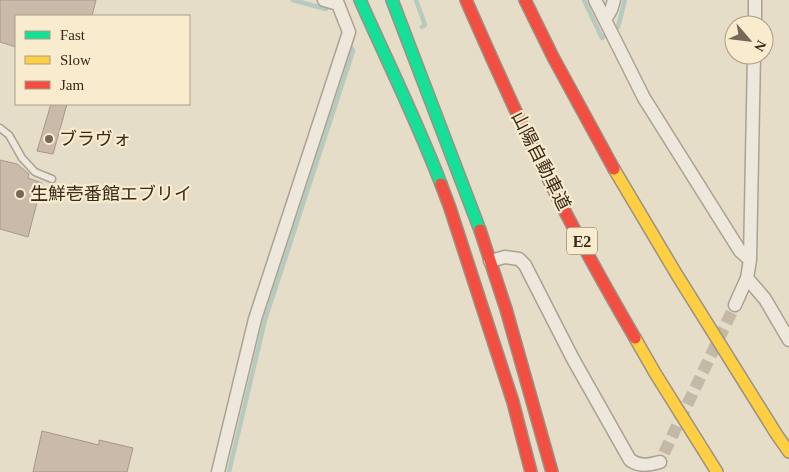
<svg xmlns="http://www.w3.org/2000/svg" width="789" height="472" viewBox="0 0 789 472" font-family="'Times New Roman','Noto Sans JP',serif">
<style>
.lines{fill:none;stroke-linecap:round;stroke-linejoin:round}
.stream{stroke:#b6cbbd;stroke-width:4.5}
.building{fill:#cabaaa;stroke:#a69789}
.street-tunnel{stroke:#c3b9a6;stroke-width:12;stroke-dasharray:12 6;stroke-linecap:butt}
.lane-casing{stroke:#aba193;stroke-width:9}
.street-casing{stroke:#aba193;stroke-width:15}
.fast-casing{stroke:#9a9183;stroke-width:14}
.slow-casing{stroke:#9a9183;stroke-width:14}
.jam-casing{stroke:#9a9183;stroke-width:14}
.lane{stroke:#ede7dc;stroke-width:6}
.street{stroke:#ede7dc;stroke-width:12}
.fast{stroke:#16e098;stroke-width:11}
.slow{stroke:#ffcf43;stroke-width:11}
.jam{stroke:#f24e42;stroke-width:11}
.poi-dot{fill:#766858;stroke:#f9ebcd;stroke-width:2}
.labels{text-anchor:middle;stroke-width:4.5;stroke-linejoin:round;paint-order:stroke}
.shield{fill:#f9ebcd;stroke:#736350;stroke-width:1}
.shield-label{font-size:16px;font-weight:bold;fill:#39291b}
.poi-label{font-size:18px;fill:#39291b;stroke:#f9ebcd;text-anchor:start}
.street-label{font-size:18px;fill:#39291b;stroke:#f9ebcd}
</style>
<rect width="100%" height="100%" fill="#e6ddc9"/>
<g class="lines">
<!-- stream -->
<path class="stream" d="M293,0L326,9
M416,0L425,25L422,27
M584,0L602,38L606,35
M615,28L618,27L625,0
M229,472L265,320L353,51L351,47"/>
</g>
<!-- building -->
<path class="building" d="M0,0H96L92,16H16V47L0,42Z
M51,104H67L53,154L37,151Z
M0,160L17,164L29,174L28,178L42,183L28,237L0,229Z
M42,431L99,445V440L133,448L127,472H33Z"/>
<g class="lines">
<!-- street-tunnel -->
<path class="street-tunnel" d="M664,453L735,305"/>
<!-- lane casing -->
<g class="lane-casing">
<path id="lane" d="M0,128L9,135L22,158L35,172L52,179"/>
</g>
<!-- street casing -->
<g class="street-casing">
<path id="street" d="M595,0L605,20
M614,0L611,10L605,20L644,98L740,251L750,260
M755,25V0
M490,261L505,257L519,259L525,265L573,359L630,460C640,467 649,465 660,462
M747,278L765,299L789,340
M735,305L747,278L750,260L754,55
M218,472L255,319L349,32L338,4L324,0"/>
</g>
<!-- fast casing -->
<g class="fast-casing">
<path id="fast" d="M360,0C387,61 417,121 441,184
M392,0L480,230"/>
</g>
<!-- slow casing -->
<g class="slow-casing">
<path id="slow" d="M614,169L677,275L777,435L789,452
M635,338L655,373L717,472"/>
</g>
<!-- jam casing -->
<g class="jam-casing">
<path id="jam" d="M466,0C491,57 516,114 544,170C572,227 603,283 635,338
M525,0L553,57L614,169
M441,184L450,208L513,402L531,472
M480,230L506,309L552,472"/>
</g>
<!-- lane -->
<use href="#lane" class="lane"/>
<!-- street -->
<use href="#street" class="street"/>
<!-- fast -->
<use href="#fast" class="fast"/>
<!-- slow -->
<use href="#slow" class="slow"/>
<!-- jam -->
<use href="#jam" class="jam"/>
</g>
<!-- markers -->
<g class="poi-dot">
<circle cx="49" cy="139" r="5"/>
<circle cx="20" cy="194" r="5"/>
</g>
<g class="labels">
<!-- shield labels -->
<rect class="shield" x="567" y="227.5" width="30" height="27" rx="4"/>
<g class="shield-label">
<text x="582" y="247">E2</text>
</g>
<!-- poi labels -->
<g class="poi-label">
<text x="59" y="145">ブラヴォ</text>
<text x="30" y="200">生鮮壱番館エブリイ</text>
</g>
<!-- street labels -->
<g class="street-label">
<text transform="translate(541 161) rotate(63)" y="6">山陽自動車道</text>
</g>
</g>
<!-- legend -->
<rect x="15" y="15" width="175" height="90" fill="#f9ebcd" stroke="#ac9d86"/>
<rect x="25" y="31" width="25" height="8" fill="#16e098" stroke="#ac9d86"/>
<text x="60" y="40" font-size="15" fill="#39291b">Fast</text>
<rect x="25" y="56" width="25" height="8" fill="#ffcf43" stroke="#ac9d86"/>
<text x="60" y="65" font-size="15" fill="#39291b">Slow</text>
<rect x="25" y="81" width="25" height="8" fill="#f24e42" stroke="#ac9d86"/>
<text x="60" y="90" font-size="15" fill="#39291b">Jam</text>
<!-- north arrow -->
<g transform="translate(749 40) rotate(118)"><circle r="24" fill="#f9ebcd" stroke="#ac9d86"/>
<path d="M0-4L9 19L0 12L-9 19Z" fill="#766858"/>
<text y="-8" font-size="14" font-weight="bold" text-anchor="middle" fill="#39291b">N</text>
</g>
</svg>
